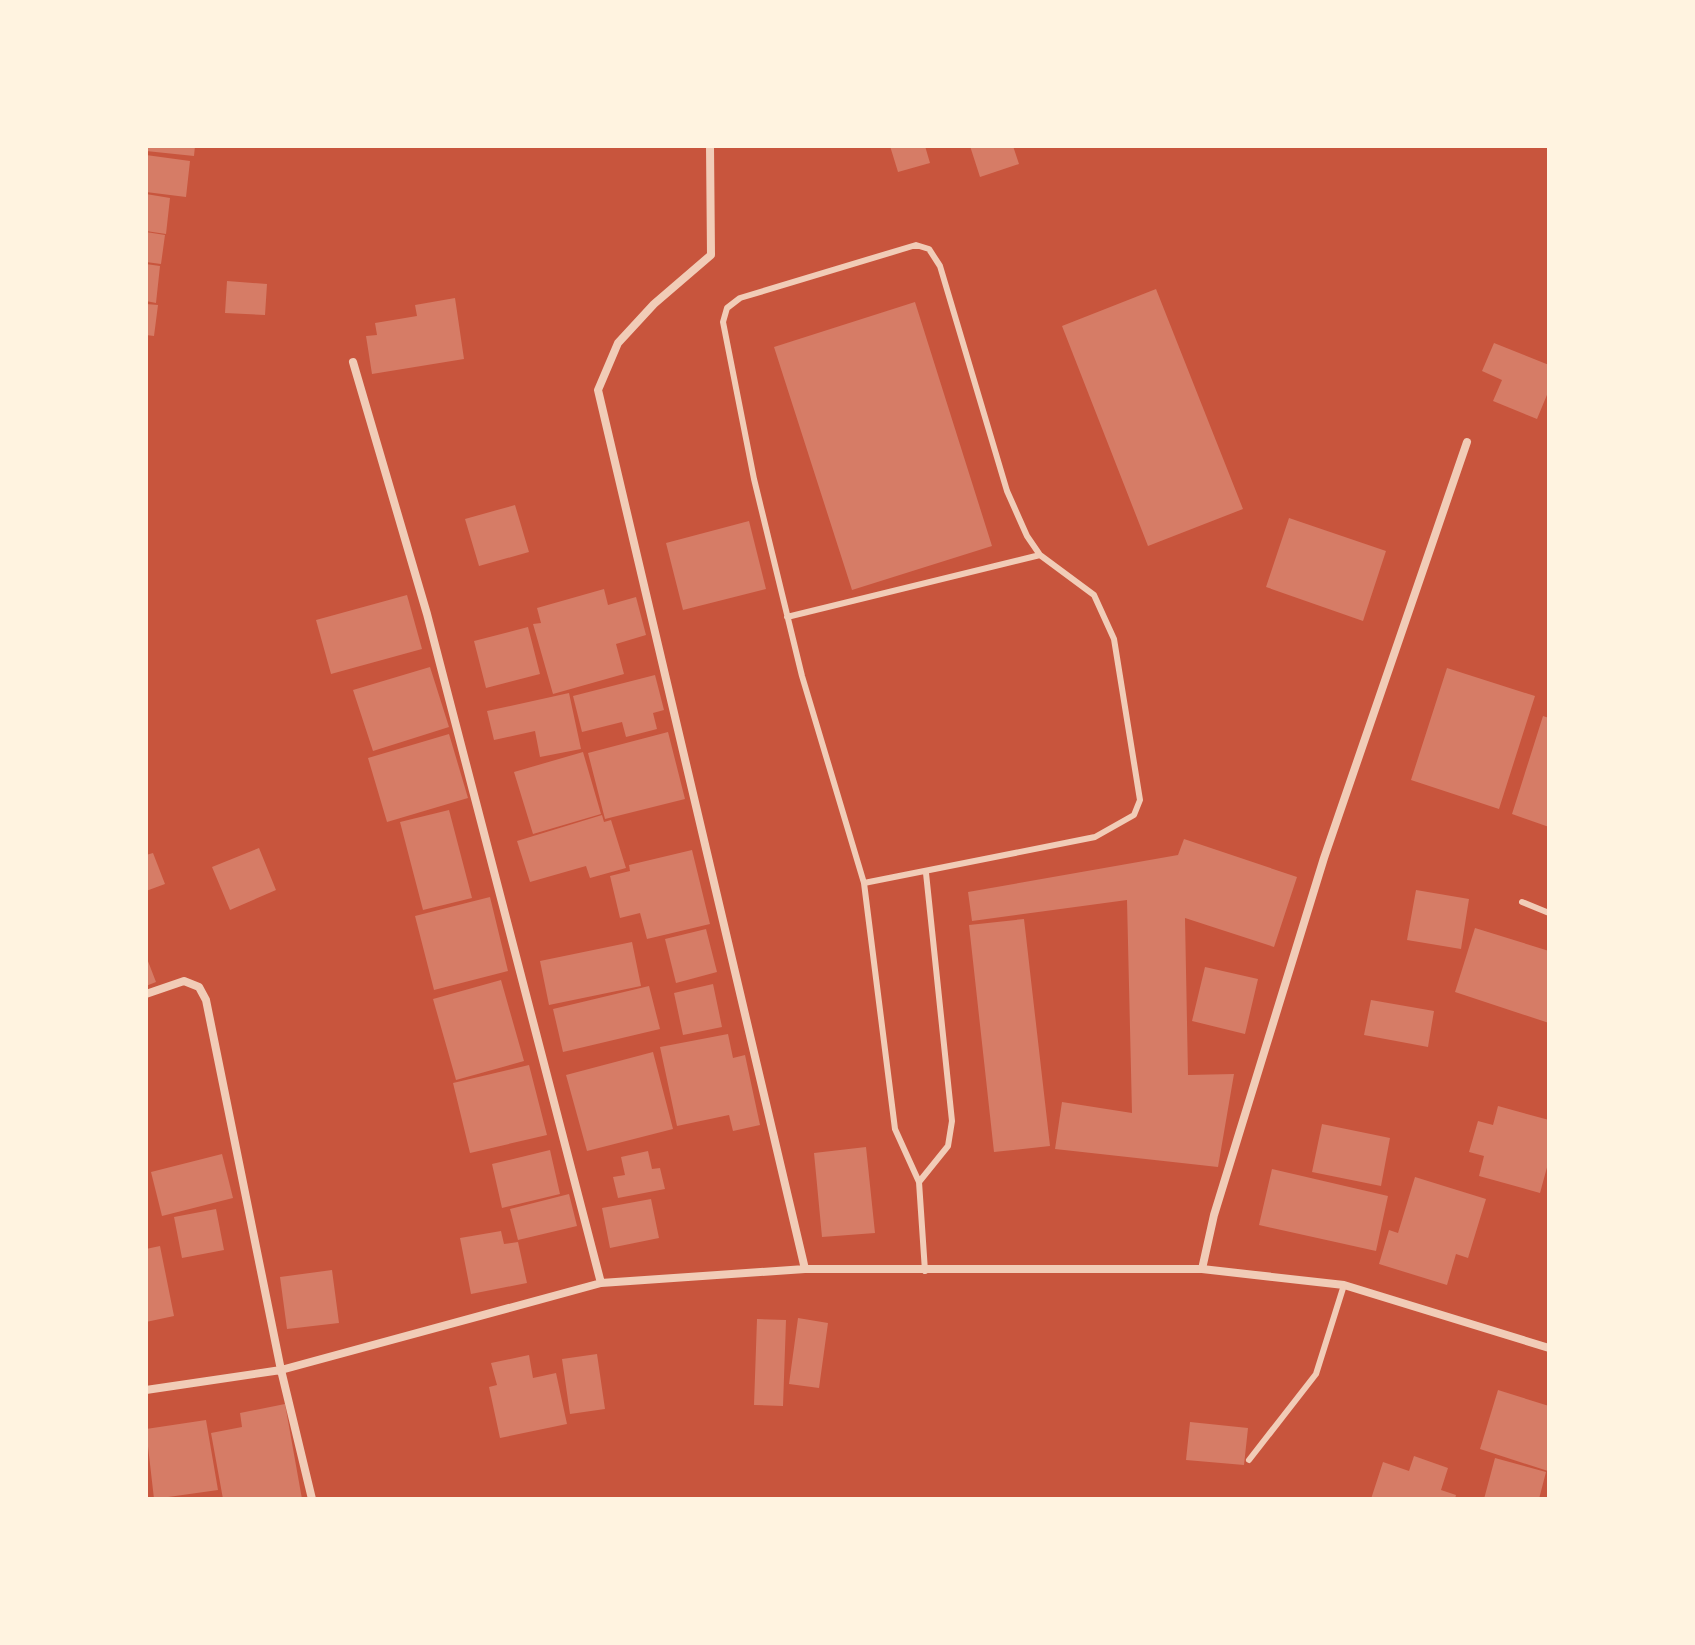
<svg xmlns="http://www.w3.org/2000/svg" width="1695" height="1645" viewBox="0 0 1695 1645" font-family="Arial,sans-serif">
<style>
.building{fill:#d67c66}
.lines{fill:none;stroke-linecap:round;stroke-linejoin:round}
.service{stroke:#f1ccb7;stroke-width:6}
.minor{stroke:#f1ccb7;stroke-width:8}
</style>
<rect width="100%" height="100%" fill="#c8553d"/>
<!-- building -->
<path class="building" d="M146,146H195L194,156L146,151Z
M890,146H925L930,163L898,172Z
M970,146H1013L1019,164L980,177Z
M146,155L190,161L186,197L146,192Z
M146,194L170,198L166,234L146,231Z
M146,232L165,235L161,264L146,262Z
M146,264L160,266L156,303L146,301Z
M227,281L267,284L265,315L225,313Z
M1156,289L1243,509L1148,546L1062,326Z
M455,298L464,359L372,374L366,336L377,335L375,323L417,316L415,305Z
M915,302L992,546L852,590L774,347Z
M146,304L158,305L154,336L146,335Z
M1494,343L1549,365V390L1537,419L1493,401L1502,380L1482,371Z
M515,505L529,552L479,566L465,519Z
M1289,518L1386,551L1363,621L1266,587Z
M749,521L766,589L683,610L666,543Z
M604,589L608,605L636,597L646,635L616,644L624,674L553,694L533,624L541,623L537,608Z
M407,595L422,649L331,674L316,620Z
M528,627L540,674L486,688L474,641Z
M430,667L449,727L373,751L353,690Z
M1447,668L1535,696L1499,809L1411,780Z
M655,675L664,710L653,713L657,729L626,737L622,722L582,732L573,696Z
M569,693L581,749L540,757L535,731L494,740L487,711Z
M1543,716L1549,718V827L1512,814Z
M668,732L685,799L605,819L588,753Z
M449,734L468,798L387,822L368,758Z
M583,752L601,814L533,834L514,772Z
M449,810L472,898L423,910L400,822Z
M602,815L604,822L611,820L626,868L590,878L586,866L530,882L517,841Z
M1184,839L1297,877L1274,947L1185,918L1188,1075L1234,1074L1218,1167L1055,1149L1062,1102L1132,1113L1127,900L972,921L968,892L1178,855Z
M259,848L276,890L230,910L212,867Z
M692,850L710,924L647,939L640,913L620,918L610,876L630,871L629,865Z
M153,853L165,884L146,891V855Z
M1416,890L1469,899L1461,949L1407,940Z
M490,897L508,971L434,990L415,916Z
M1024,919L1050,1146L994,1152L969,925Z
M1475,928L1549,951V1023L1455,992Z
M706,929L717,972L676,983L665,939Z
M632,942L641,986L549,1005L540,961Z
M146,956L156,982L146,986Z
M1205,967L1258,979L1245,1034L1192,1021Z
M501,980L524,1061L456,1080L433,999Z
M713,984L722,1027L683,1035L674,993Z
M649,986L660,1029L563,1052L553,1009Z
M1371,1000L1434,1011L1428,1047L1364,1035Z
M728,1034L733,1058L745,1055L760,1125L733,1131L729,1115L677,1126L660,1047Z
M653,1052L673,1129L587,1151L566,1075Z
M529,1065L547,1135L470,1153L453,1083Z
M1498,1106L1549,1120V1160L1540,1193L1479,1176L1484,1156L1469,1152L1478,1121L1493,1125Z
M1322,1124L1390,1138L1381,1186L1312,1172Z
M866,1147L875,1233L822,1237L814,1153Z
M550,1150L560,1194L502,1208L492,1164Z
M648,1151L652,1169L660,1168L665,1189L618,1198L613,1177L625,1175L621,1157Z
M222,1154L233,1198L162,1216L151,1172Z
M1272,1169L1388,1196L1376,1251L1259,1225Z
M1415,1177L1486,1199L1468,1258L1456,1254L1447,1285L1379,1264L1389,1230L1398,1233Z
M569,1194L577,1226L518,1240L510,1209Z
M651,1199L659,1238L610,1248L602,1208Z
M216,1209L224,1250L182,1258L174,1217Z
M501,1231L504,1244L518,1242L527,1283L471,1294L460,1238Z
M160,1246L174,1316L146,1322V1249Z
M332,1270L339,1323L287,1329L280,1277Z
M798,1318L828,1323L819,1388L789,1384Z
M757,1319L786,1320L783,1406L754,1405Z
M597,1354L605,1409L570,1414L562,1359Z
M529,1355L533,1378L556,1373L567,1424L500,1438L489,1387L497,1385L491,1363Z
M1498,1390L1549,1406L1548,1471L1480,1449Z
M285,1404L302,1499H223L211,1433L242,1427L240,1413Z
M206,1420L218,1490L154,1499L146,1429Z
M1190,1422L1248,1428L1244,1465L1186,1460Z
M1414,1456L1448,1468L1441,1490L1456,1495L1455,1499H1371L1383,1462L1409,1471Z
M1495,1458L1546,1472L1539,1499H1484Z"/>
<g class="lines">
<!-- service -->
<path class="service" d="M787,617L1040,555
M864,883L1095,837L1134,815L1140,800L1114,639L1094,595L1040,555L1027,536L1007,491L940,266L929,249L916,245L740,298L727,308L723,322L754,479L802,676L864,883L895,1129L919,1182L925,1271
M1522,902L1549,913
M919,1182L948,1146L952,1121L926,873
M1249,1460L1316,1374L1344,1285"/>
<!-- minor -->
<path class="minor" d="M710,146L711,255L654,304L618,343L598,390L805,1269
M353,362L427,614L601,1283
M146,994L184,981L199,987L206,1000L281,1370L312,1499
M1202,1269L1214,1215L1324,858L1467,442
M146,1390L281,1370L601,1283L805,1269H1202L1344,1285L1549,1348"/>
</g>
<!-- border -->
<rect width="1695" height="1645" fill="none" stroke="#fff3e0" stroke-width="296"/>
</svg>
